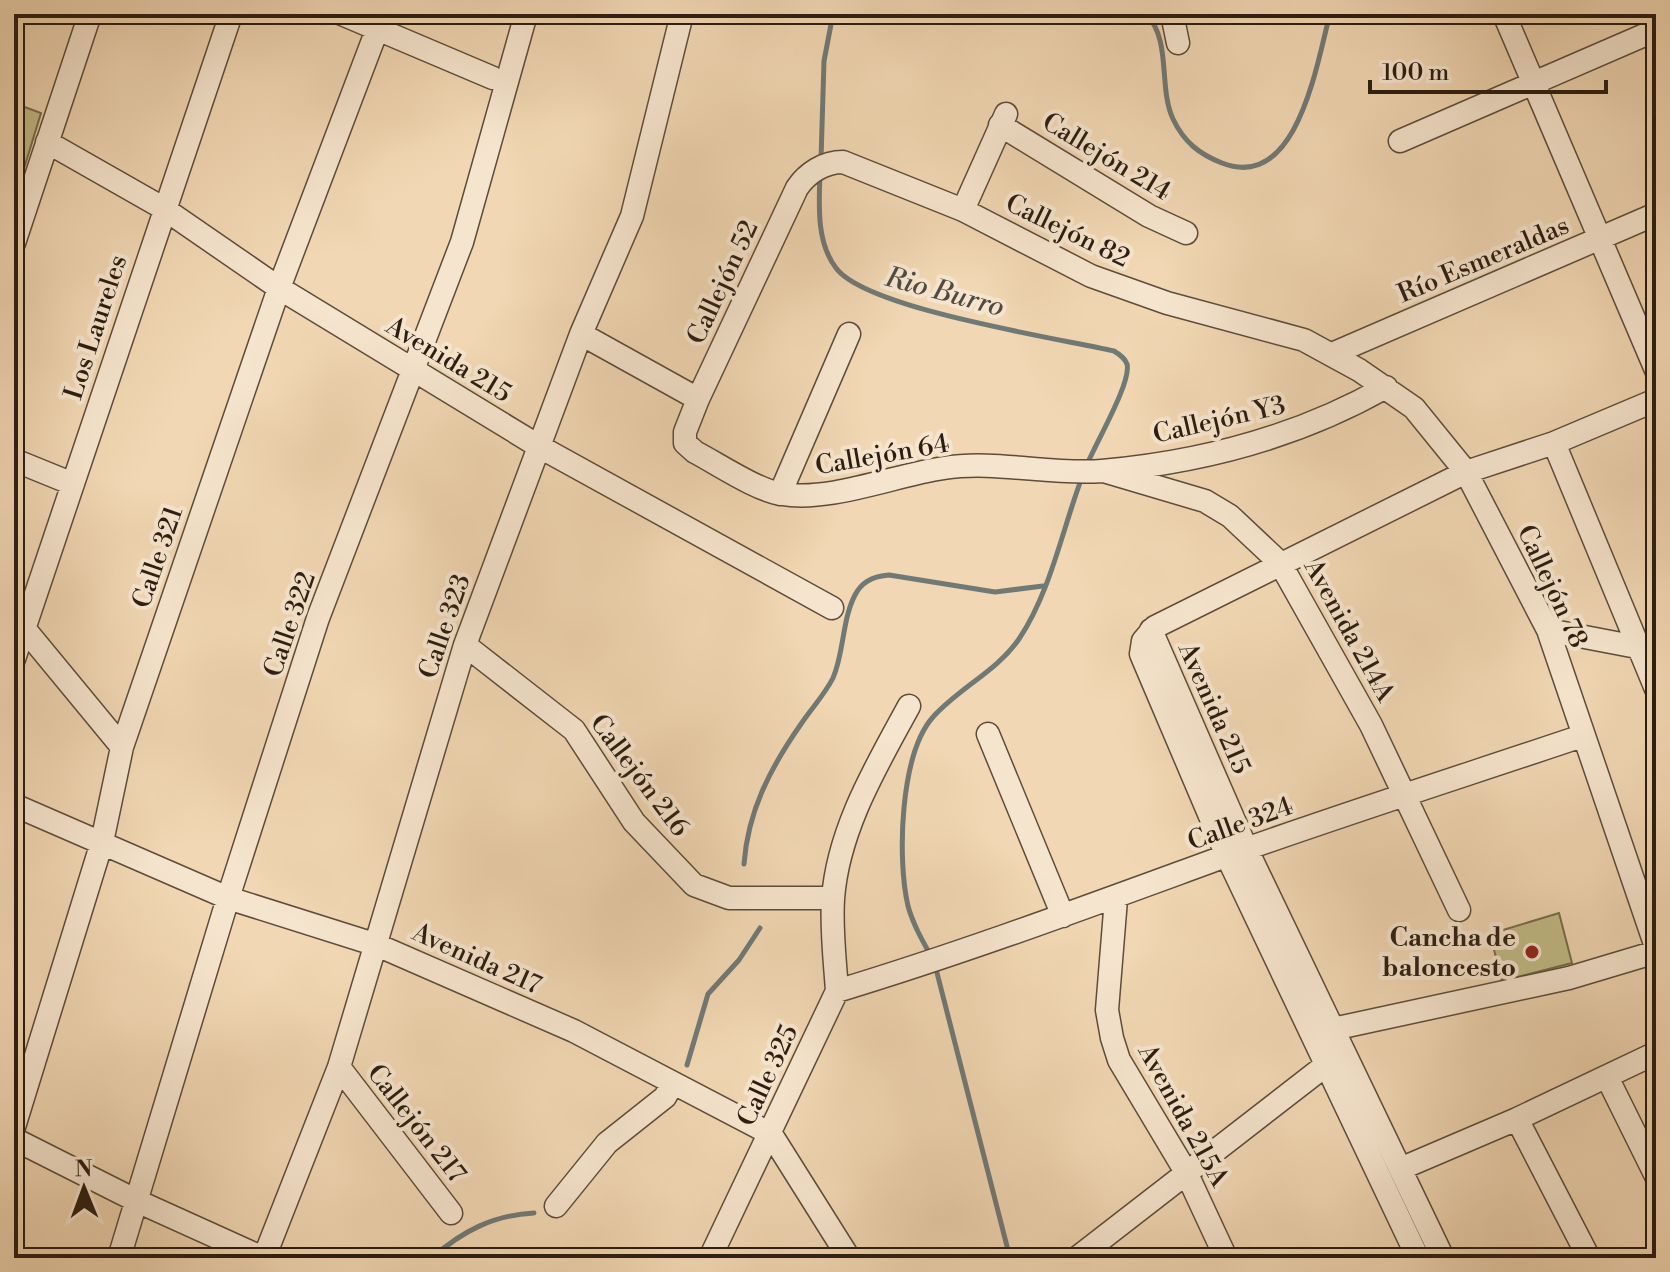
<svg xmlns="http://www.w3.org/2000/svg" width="1670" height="1272" viewBox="0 0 1670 1272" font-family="'Libre Bodoni',serif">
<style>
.green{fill:#c2bc87;stroke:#776c4c;stroke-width:2}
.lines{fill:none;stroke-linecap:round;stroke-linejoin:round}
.stream{stroke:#717975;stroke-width:5}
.minor-casing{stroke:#5d4c3a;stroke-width:25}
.minor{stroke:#f6e5ce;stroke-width:22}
.poi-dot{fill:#8f2418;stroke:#f6e5ce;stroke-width:3}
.labels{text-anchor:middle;stroke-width:8;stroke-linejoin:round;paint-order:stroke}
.street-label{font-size:26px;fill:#2c1d11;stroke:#f6e5ce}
.poi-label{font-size:26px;font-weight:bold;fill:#2c1d11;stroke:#f6e5ce;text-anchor:end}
.water-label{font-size:28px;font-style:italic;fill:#4e4b43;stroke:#f6e5ce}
</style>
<rect width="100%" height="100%" fill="#f1d7b3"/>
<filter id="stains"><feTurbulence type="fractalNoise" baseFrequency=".0025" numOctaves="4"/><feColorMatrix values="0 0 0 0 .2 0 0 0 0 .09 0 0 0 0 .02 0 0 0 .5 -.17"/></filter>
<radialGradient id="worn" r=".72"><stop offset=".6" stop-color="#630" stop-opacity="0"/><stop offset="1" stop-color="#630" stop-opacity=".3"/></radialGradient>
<!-- green -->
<path class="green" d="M14,103L41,113L14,201Z
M1559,913L1572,963L1502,981L1490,934Z"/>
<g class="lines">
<!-- stream -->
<path class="stream" d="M1146,14C1172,40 1158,87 1173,119C1184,142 1199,154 1222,163C1298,193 1317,61 1330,14
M821,159L824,61L833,14
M820,173C819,204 816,242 836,268C866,309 1057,338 1114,351C1119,354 1125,358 1127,364C1132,382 1094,446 1086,467
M744,864C748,810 771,767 801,724C811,709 825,694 833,678C844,653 842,620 855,595C862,581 874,576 889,575L995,592L1043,586
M931,956C922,940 913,924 908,906C897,859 900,754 933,717C959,688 997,671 1019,639C1050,593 1062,531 1081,480
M935,965L1010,1258
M687,1065L708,994L739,960L760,928
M432,1258C462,1231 494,1215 534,1213"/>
<!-- minor casing -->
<g class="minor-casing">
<path id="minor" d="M342,14L493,78
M1172,14L1178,43
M1504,14L1656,370
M1000,125L1149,216L1186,233
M1400,141L1656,30
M47,142L163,208L279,288L540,447L832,608
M963,210L1006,114
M14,243L90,14
M581,334L698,399
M1332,354L1656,214
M1386,387C1298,437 1204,462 1102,471C1050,475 995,460 944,468C895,475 831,502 782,494C758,491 718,464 695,452L685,443V432L698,399L797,188C807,173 824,162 843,162L963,210L1091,276L1167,303L1304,340L1359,370L1414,408L1466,472L1548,630L1656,947
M1554,443L1656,689
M14,460L73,484
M1107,472L1205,501L1230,516L1280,563L1371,725L1459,910
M780,494L849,334
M23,627L122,747
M1151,630L1247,850L1443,1258
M1548,630L1637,647
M465,645L574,730L634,822L694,885L729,898H833
M14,659L231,14
M988,734L1063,916
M14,805L228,898L377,945L574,1031L771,1134L849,1258
M1116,899L1107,1010L1112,1038L1119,1060L1186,1172L1226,1258
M837,991C835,961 831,929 833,899C838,829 877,765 909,706
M1333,1029L1569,978L1656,952
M339,1067L451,1213
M1607,1077L1656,1176
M1517,1119L1589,1258
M14,1127L102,842L122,747L279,288L383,14
M14,1139L137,1201L263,1258
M1400,1169L1517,1119L1656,1053
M556,1206L607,1143L665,1097L673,1083
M119,1258L228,898L318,618L462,242L526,14
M264,1258L339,1067L465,645L581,334L632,216L682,14
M710,1258L837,991C969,951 1097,903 1226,856C1344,814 1463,776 1582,736
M1077,1258L1326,1065L1338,1061
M1418,1258L1227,856L1141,654L1143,641L1155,627L1466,472L1554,443L1656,400"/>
</g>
<!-- minor -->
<use href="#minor" class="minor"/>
</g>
<!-- markers -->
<circle class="poi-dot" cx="1532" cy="952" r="8"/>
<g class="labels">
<!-- street labels -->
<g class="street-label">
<text transform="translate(1107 156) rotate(31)" y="9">Callejón 214</text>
<text transform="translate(1068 230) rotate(26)" y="9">Callejón 82</text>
<text transform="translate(1483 259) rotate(-23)" y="9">Río Esmeraldas</text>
<text transform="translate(722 282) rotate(-65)" y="9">Callejón 52</text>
<text transform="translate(95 327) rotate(-72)" y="9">Los Laureles</text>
<text transform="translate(449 359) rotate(31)" y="9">Avenida 215</text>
<text transform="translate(1219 419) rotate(-13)" y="9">Callejón Y3</text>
<text transform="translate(882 454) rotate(-10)" y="9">Callejón 64</text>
<text transform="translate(157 557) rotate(-71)" y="9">Calle 321</text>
<text transform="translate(1553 586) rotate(65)" y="9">Callejón 78</text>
<text transform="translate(289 624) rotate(-71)" y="9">Calle 322</text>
<text transform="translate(444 626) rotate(-71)" y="9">Calle 323</text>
<text transform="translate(1350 630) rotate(61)" y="9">Avenida 214A</text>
<text transform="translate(1215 708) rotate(66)" y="9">Avenida 215</text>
<text transform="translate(640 775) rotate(53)" y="9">Callejón 216</text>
<text transform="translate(1240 823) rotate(-20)" y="9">Calle 324</text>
<text transform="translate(477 958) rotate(24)" y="9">Avenida 217</text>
<text transform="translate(767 1075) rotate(-65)" y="9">Calle 325</text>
<text transform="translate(1184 1115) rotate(61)" y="9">Avenida 215A</text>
<text transform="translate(417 1123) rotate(52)" y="9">Callejón 217</text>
</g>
<!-- poi labels -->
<g class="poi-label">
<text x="1516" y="946">Cancha de<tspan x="1516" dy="30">baloncesto</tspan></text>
</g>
<!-- water labels -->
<g class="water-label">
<text transform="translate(945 291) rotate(15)" y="10">Rio Burro</text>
</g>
</g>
<!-- margin -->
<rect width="1670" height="1272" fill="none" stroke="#f1d7b3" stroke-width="48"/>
<rect x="16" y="16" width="1638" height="1240" fill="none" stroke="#2c1d11" stroke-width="4"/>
<rect x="24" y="24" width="1622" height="1224" fill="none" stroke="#2c1d11" stroke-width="2"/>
<!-- north arrow -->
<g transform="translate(84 1188) rotate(359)" stroke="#f6e5ce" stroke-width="6" paint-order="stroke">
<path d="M0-6L14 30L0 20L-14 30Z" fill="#2c1d11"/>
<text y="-12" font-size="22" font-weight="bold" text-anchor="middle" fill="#2c1d11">N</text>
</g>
<!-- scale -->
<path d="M1370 80v12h236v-12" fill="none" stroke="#2c1d11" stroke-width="4"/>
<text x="1382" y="80" font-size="24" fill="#2c1d11" stroke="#f6e5ce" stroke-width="6" paint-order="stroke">100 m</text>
<rect width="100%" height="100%" filter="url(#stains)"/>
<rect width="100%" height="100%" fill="url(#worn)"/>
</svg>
